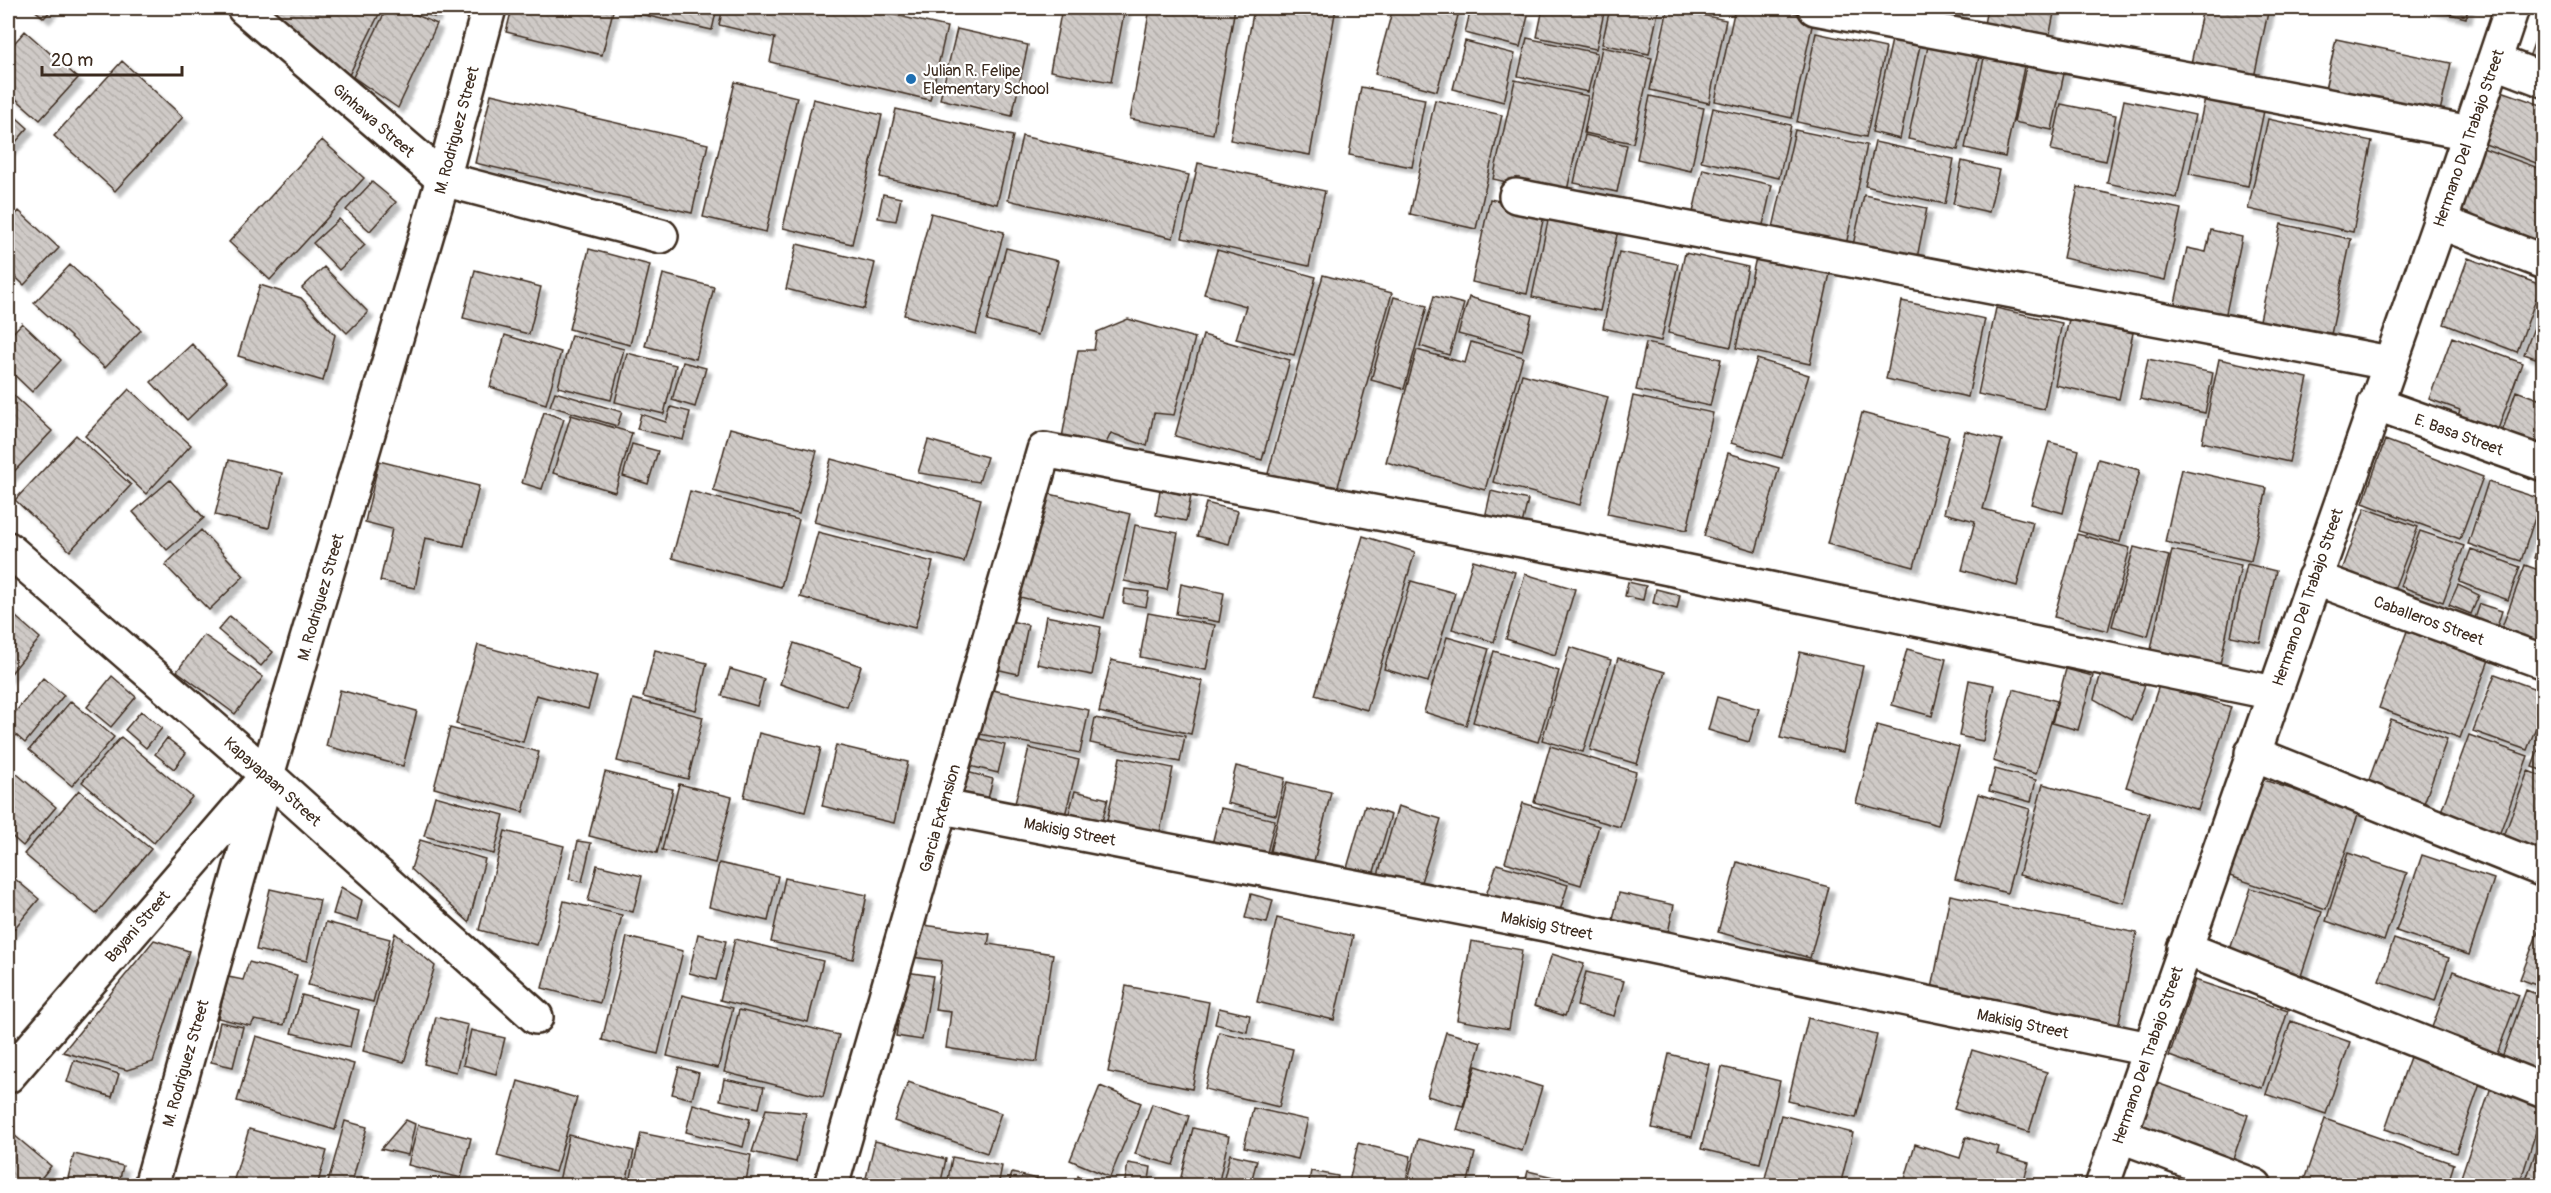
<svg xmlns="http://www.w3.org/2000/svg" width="2551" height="1193" viewBox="0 0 2551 1193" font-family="Pangolin,sans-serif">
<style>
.building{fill:url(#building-back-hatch);stroke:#3b2a1e;stroke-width:1.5;filter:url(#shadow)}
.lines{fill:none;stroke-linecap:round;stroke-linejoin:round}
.minor-casing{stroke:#3b2a1e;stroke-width:38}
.minor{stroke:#fff;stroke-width:33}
.poi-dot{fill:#1f6fb2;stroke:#fff;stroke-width:2}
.labels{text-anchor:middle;stroke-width:4.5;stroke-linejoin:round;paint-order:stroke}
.poi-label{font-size:16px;fill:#3b2a1e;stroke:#fff;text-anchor:start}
.street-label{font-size:16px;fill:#3b2a1e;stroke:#fff}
</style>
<defs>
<pattern id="building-back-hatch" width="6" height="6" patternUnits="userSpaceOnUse" patternTransform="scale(1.5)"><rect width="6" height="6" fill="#cfcac7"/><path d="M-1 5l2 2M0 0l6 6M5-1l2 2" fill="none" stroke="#b3aeaa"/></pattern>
<filter id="shadow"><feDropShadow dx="5.5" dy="5.5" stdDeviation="1.5" flood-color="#0004"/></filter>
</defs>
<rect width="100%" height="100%" fill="#fff"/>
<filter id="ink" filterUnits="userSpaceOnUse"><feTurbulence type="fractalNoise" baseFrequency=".0167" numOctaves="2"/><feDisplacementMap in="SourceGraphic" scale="12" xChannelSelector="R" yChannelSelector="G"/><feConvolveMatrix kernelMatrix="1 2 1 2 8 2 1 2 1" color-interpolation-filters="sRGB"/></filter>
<g filter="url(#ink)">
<!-- building -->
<path class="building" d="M32,8H53L44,18Z
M266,8H382L349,75Z
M387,8H401L437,24L398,108L353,77Z
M414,8H438L434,17Z
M512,8H598L613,11L602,55L506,32Z
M612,8H717L712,30Z
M723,8H864L947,27L930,100L770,62L775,38L719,25Z
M1062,8H1125L1111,82L1050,71Z
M1150,8H1235L1213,134L1130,119Z
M1254,8H1336L1310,155L1230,140Z
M1393,8H1443L1459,12L1437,91L1375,74Z
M1471,8H1492L1528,16L1520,47L1465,33Z
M1543,8H1605L1596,49L1537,37Z
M1610,8H1659L1649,54L1602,44Z
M1668,8L1726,20L1709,103L1650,90Z
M1735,8H1770L1814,17L1792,118L1715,101Z
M1922,8H1962L1960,15Z
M1987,8H2055L2049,38L1984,24Z
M2203,8H2269L2253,82L2190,68Z
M2426,8H2468L2466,18Z
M2544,16V75L2525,68Z
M957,29L1028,45L1012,116L940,99Z
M25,31L78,78L40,120L8,92V50Z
M1816,33L1886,48L1866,137L1797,122Z
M1893,35L1921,41L1900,139L1872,132Z
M1930,37L1981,48L1958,150L1908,139Z
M1527,38L1597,53L1588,92L1518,76Z
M2336,39L2451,63L2438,120L2324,94Z
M1465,41L1515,54L1504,102L1453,89Z
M1602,47L1652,58L1633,143L1584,133Z
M1984,58L2024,67L2005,157L1965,148Z
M122,61L183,117L115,191L54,136Z
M2027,62L2065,69L2052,130L2014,122Z
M1515,80L1588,96L1566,195L1493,179Z
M735,82L797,97L766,232L703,217Z
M1361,87L1425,99L1412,167L1349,155Z
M2496,89L2544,106V166L2477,141Z
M491,94L708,144L692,213L475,163Z
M1650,96L1704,108L1691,171L1637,159Z
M2205,98L2264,111L2248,186L2189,174Z
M813,99L882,115L852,244L783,228Z
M1435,100L1502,115L1476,229L1410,214Z
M2124,100L2195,115L2177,198L2107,183Z
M2061,104L2116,115L2106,161L2051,150Z
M1713,108L1791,125L1779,178L1701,161Z
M896,109L1013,136L997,204L880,177Z
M8,110L28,128L8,151Z
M2268,119L2372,141L2353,232L2248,209Z
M1795,130L1867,145L1846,245L1773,228Z
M1585,135L1627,145L1617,192L1574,183Z
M1022,136L1189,175L1173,238L1008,200Z
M322,140L364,178L270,280L229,242Z
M1875,142L1954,159L1945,204L1865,186Z
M2480,147L2544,170V258L2451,224Z
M1962,161L1999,170L1989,212L1953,204Z
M1198,163L1325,191L1309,266L1182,238Z
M1703,169L1772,185L1760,238L1691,221Z
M372,182L396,202L370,231L346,210Z
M2078,187L2181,209L2165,280L2063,258Z
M883,194L901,198L896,221L878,218Z
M1864,195L1927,208L1917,258L1853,245Z
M1490,199L1545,211L1527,294L1472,282Z
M19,211L59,248L24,285L8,270V223Z
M1550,211L1619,226L1600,311L1532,297Z
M931,213L1004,232L976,334L904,315Z
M339,219L365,245L339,270L313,243Z
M2281,224L2351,239L2329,344L2258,329Z
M2211,230L2242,237L2225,318L2174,308L2187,248L2206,252Z
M797,244L875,263L864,309L786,289Z
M1006,248L1058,261L1038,335L987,321Z
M589,249L650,265L630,345L569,329Z
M1217,250L1316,277L1294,355L1236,339L1246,306L1204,294Z
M1619,252L1678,264L1661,341L1603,328Z
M1685,253L1748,267L1731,347L1668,333Z
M1757,253L1831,269L1810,364L1736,348Z
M2468,258L2541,285L2517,352L2444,324Z
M70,265L141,330L105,368L34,303Z
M324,267L368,312L347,333L302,288Z
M475,270L541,287L529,334L463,318Z
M663,274L714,287L696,359L645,346Z
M1323,275L1392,293L1335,497L1267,477Z
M260,285L301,298L335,335L323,381L238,356Z
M1434,296L1464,304L1449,355L1420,346Z
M1394,297L1427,306L1404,389L1371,380Z
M1469,297L1532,315L1522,351L1458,334Z
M1902,301L1985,319L1968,397L1886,379Z
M2544,301V361L2524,354Z
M1996,308L2062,323L2044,409L1978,394Z
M1128,319L1195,338L1174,415L1154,413L1147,446L1111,433L1102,452L1061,443L1078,350H1094L1097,332Z
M2069,319L2133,333L2119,399L2055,385Z
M22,323L61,360L32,392L8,369V338Z
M505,335L561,352L546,404L490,387Z
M571,335L624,349L611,400L558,387Z
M1203,335L1290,360L1262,460L1175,436Z
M2452,337L2522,363L2493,443L2453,429L2460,410L2429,399Z
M1471,342L1523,357L1485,490L1386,462L1417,350L1465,363Z
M1646,343L1721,359L1710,406L1636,390Z
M192,344L227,381L187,420L151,382Z
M627,353L676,365L664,414L615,402Z
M1757,359L1809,375L1782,458L1731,443Z
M2148,359L2213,373L2205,413L2140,399Z
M2219,359L2308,378L2289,462L2202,442Z
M683,362L706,368L695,407L672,400Z
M1522,374L1608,397L1580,505L1493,482Z
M129,389L191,445L146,494L85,436Z
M8,390L52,431L8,478Z
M2516,391L2544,401V431L2534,457L2498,444Z
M555,392L622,412L617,426L550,406Z
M1633,396L1713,413L1687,530L1607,514Z
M671,407L690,412L683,440L637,429L641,414L666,422Z
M544,412L564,419L542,489L522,483Z
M1862,413L1949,436L1914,567L1827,544Z
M571,415L632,433L615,492L553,473Z
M730,428L817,451L799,514L713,491Z
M1965,431L2002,440L1983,509L2033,522L2017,586L1962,570L1975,521L1944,513Z
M76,435L131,485L70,551L15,500Z
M928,440L987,457L979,482L918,473Z
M2385,440L2483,477L2460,539L2363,503Z
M2049,442L2079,450L2063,513L2031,504Z
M632,444L658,451L648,484L623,476Z
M1728,453L1779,468L1756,551L1704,536Z
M831,459L981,499L964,562L814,522Z
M2098,459L2140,470L2120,542L2078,531Z
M229,460L282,473L269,528L215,515Z
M379,461L479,486L464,546L425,538L415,588L380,581L392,529L365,522Z
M2181,469L2267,488L2251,561L2165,542Z
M170,480L204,518L167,550L133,512Z
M2488,482L2541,499L2521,561L2468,544Z
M1160,490L1191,496L1186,521L1156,515Z
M690,491L799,520L781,587L672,558Z
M1038,491L1130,514L1104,618L1012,595Z
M1491,491L1528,500L1519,536L1483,527Z
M1206,503L1238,511L1229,544L1197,536Z
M2365,508L2418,527L2390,600L2338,581Z
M1135,525L1178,533L1167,590L1124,581Z
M2544,526V561L2534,558Z
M201,530L244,576L209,610L165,565Z
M2420,531L2464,546L2443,602L2400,586Z
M818,532L933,562L915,628L800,597Z
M2077,534L2130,548L2108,631L2054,617Z
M1363,536L1415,552L1367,710L1315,695Z
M2134,547L2169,556L2148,636L2112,626Z
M2471,549L2520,567L2508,600L2459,582Z
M2172,550L2241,565L2219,669L2150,654Z
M1473,560L1515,572L1494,642L1452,629Z
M2247,564L2276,571L2260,642L2231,636Z
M2525,565L2544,572V623L2533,651L2498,638Z
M1525,574L1575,589L1555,655L1506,639Z
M1411,581L1455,593L1428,682L1384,669Z
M1628,582L1646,586L1643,600L1625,596Z
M1181,584L1224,593L1219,622L1176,614Z
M2458,585L2479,595L2471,614L2449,605Z
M1125,589L1149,592L1146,607L1123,603Z
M1656,589L1680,595L1677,609L1653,603Z
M2480,604L2502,611L2495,633L2472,627Z
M8,610L40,638L8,677Z
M1148,613L1215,625L1206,670L1140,657Z
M230,616L273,652L261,666L218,630Z
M1046,616L1101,627L1092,675L1037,664Z
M1002,619L1028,625L1018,674L991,668Z
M2407,631L2489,660L2460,738L2379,708Z
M204,635L263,677L235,714L177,671Z
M1447,637L1489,649L1466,725L1424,712Z
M794,643L861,666L847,707L780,684Z
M478,645L597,677L588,709L536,695L523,742L456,724Z
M1570,647L1611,660L1583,752L1542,740Z
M1907,649L1946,659L1932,716L1892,705Z
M655,650L707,663L696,710L643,697Z
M1494,651L1559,671L1538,742L1473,722Z
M1800,652L1863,666L1843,752L1780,738Z
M1618,658L1665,672L1637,764L1590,750Z
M1111,660L1203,681L1191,734L1099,712Z
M730,669L764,679L757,706L722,696Z
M2066,669L2093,676L2078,730L2052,723Z
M2101,673L2145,685L2131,720L2094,699Z
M2495,674L2544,692V707L2527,750L2473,731Z
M112,676L136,697L111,727L87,707Z
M43,678L64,695L25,743L8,728V721Z
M1969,680L1994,685L1983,741L1959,736Z
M2159,685L2231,707L2198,810L2126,787Z
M983,688L1089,710L1080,753L974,733Z
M2013,689L2057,701L2036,774L1993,761Z
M340,690L417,711L403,766L326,746Z
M1717,697L1759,709L1749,742L1708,730Z
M633,699L703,717L688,779L617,761Z
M71,701L114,737L72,786L29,750Z
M141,711L162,728L146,748L125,730Z
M1095,718L1185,736L1180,762L1090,743Z
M2391,719L2447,739L2422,809L2366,788Z
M1877,725L1959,747L1938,825L1856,803Z
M450,728L539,752L523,812L434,788Z
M759,733L821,748L805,812L744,797Z
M2544,734V771L2532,767Z
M2469,735L2528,756L2495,846L2436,825Z
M969,736L1005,745L998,773L962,764Z
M121,737L192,797L154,843L82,782Z
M167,738L186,753L174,769L155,754Z
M836,745L908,762L894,823L822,806Z
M1550,746L1636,772L1620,827L1534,802Z
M1029,748L1079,760L1063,823L1013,811Z
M1120,757L1173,768L1159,837L1106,826Z
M1236,766L1285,778L1276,815L1227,803Z
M11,769L56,807L23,846L8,833V774Z
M1995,769L2036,780L2031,802L1989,791Z
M960,770L993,779L984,814L950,804Z
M2528,771L2544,777V863L2500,847Z
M605,772L673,789L657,853L589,836Z
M2261,779L2359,812L2326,909L2227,875Z
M1287,782L1331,792L1314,861L1270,851Z
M679,784L732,797L715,863L662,850Z
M2043,784L2149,813L2124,903L2019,875Z
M79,790L151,849L96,914L24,854Z
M1075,791L1108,799L1101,825L1068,817Z
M1978,794L2030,809L2007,893L1955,879Z
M435,796L504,815L494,854L424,836Z
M1523,803L1599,826L1581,885L1505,862Z
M1365,806L1391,815L1373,875L1347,868Z
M1398,806L1441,819L1419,888L1378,875Z
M1221,808L1275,820L1266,857L1212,844Z
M505,831L564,846L537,945L479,930Z
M420,840L485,859L469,922L411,869Z
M578,841L591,843L582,882L569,879Z
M2348,853L2407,873L2384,941L2326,921Z
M2422,855L2494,879L2469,955L2396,931Z
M1737,862L1829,887L1810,958L1718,932Z
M719,863L778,876L768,921L709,907Z
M1497,864L1568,885L1558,917L1486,895Z
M597,865L642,876L633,912L588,901Z
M8,873L39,899L8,936Z
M785,878L867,895L853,959L771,942Z
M341,887L362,900L357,921L333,914Z
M2251,888L2322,912L2297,988L2225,964Z
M270,889L320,900L307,961L256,950Z
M1619,893L1674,905L1666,942L1611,929Z
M1251,894L1273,900L1267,923L1245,918Z
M1950,895L2137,933L2118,1027L1932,989Z
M564,901L622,915L600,1003L542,988Z
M2544,916V988L2520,979Z
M1277,918L1353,936L1334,1020L1257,1002Z
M326,922L390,939L373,1002L308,985Z
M916,924L990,934L988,944L1053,954L1037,1062L946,1048L951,1012L935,1010L942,961L912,957Z
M395,933L435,966L404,1062L363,1051Z
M698,934L726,941L716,980L689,973Z
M627,937L683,951L658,1054L602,1040Z
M735,939L823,961L808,1022L720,1000Z
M2394,939L2449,958L2435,1001L2379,981Z
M154,940L189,951L153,1062L127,1070L63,1052Z
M1471,941L1522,950L1509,1029L1457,1020Z
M1552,954L1584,964L1565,1016L1534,1006Z
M249,962L297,975L284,1025L254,1020L251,1026L218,1018L228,977L243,980Z
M2453,971L2519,995L2494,1062L2428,1038Z
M906,972L933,976L922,1040L896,1036Z
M1586,972L1624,981L1614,1016L1577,1006Z
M2195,980L2288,1011L2262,1088L2169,1056Z
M1126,986L1209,1002L1192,1089L1108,1072Z
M2526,990L2544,997V1079L2500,1063Z
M302,995L359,1010L350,1047L291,1033Z
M682,995L733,1008L718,1068L667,1056Z
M1219,1008L1250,1015L1247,1032L1215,1024Z
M739,1010L839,1035L823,1097L724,1072Z
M436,1017L468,1025L456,1072L424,1064Z
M1808,1018L1877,1035L1856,1118L1788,1101Z
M2291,1021L2350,1042L2326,1114L2266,1094Z
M220,1022L243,1027L233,1067L211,1062Z
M471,1030L505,1038L496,1074L463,1065Z
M1219,1032L1293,1049L1279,1107L1205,1089Z
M1446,1032L1481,1042L1463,1106L1427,1096Z
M256,1036L354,1064L335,1130L237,1101Z
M1972,1050L2047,1072L2029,1132L1954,1109Z
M1669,1054L1709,1064L1692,1137L1652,1128Z
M2410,1057L2481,1081L2456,1153L2385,1129Z
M74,1060L119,1074L112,1097L67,1082Z
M1476,1066L1542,1087L1522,1151L1457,1130Z
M679,1067L699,1073L692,1099L672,1094Z
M1722,1067L1780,1081L1760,1163L1701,1149Z
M724,1079L764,1087L759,1108L720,1100Z
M518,1081L577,1098L555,1172L497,1156Z
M908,1082L1001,1113L987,1153L894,1121Z
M2154,1082L2248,1115L2231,1165L2137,1134Z
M1100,1086L1141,1103L1110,1177L1070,1160Z
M2491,1087L2544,1106L2519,1186H2476L2460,1180Z
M693,1104L750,1119L743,1147L686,1132Z
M1152,1104L1189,1116L1173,1165L1135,1154Z
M1253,1108L1308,1120L1298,1159L1244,1147Z
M766,1109L806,1113L796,1162L752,1152Z
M1781,1115L1853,1133L1840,1186H1763Z
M2325,1119L2454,1164L2447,1186H2302Z
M406,1120L415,1124L408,1155L381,1149Z
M345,1121L367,1127L351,1186H327Z
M418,1125L471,1138L461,1178L408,1165Z
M2544,1127V1186H2524Z
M1193,1128L1229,1136L1218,1186H1201L1180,1181Z
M249,1129L327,1151L317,1186H232Z
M8,1130L51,1166L35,1186H8Z
M641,1133L751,1155L745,1186H629Z
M569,1135L634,1151L625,1186H558Z
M1966,1137L1999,1147L1997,1154L2029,1163L2022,1186H1903L1915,1144L1960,1158Z
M1418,1139L1475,1153L1467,1186H1407Z
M875,1141L946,1159L940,1186H864Z
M1358,1143L1411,1156L1405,1186H1348Z
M74,1154L123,1166L118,1186H66Z
M1230,1154L1257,1160L1250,1186H1222Z
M952,1157L1002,1166L998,1186H947Z
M1128,1163L1151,1167L1148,1186H1124Z
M1311,1171L1338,1176L1336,1186H1308Z
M1528,1171L1591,1186H1524Z
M1012,1173L1053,1183L1052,1186H1008Z
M1078,1176L1104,1181L1103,1186H1076Z
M362,1177L393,1186H360Z"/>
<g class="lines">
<!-- minor casing -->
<g class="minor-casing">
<path id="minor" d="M244,8L443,179L661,236
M1815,8L2470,133
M2494,61L2544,80
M1516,196L2389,363
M2440,222L2544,262
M2375,404L2544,464
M8,549L267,775L536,1017
M2314,578L2544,662
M2252,753L2544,870
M943,807L1545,924L2149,1049
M2184,948L2544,1091
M8,1076L260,784
M2119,1135L2255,1186
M151,1186L267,775L443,179L489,8
M831,1186L1044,450L1649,564L2274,693
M2102,1186L2440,222L2512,8"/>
</g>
<!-- minor -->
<use href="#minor" class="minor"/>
</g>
</g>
<!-- markers -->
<circle class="poi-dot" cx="911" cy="79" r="6"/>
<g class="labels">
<!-- poi labels -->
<g class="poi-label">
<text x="923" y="76">Julian R. Felipe<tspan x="923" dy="18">Elementary School</tspan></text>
</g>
<!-- street labels -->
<g class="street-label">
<text transform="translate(374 120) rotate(41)" y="6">Ginhawa Street</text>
<text transform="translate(456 130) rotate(-75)" y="6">M. Rodriguez Street</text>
<text transform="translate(2468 138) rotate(-71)" y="6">Hermano Del Trabajo Street</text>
<text transform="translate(2459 434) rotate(20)" y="6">E. Basa Street</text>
<text transform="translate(320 597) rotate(-74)" y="6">M. Rodriguez Street</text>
<text transform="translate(2307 597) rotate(-71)" y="6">Hermano Del Trabajo Street</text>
<text transform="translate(2429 620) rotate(20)" y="6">Caballeros Street</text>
<text transform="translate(273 781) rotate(42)" y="6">Kapayapaan Street</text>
<text transform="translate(939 818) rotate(-74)" y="6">Garcia Extension</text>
<text transform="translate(1070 831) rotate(11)" y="6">Makisig Street</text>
<text transform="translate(1547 925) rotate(11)" y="6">Makisig Street</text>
<text transform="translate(137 926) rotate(-49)" y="6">Bayani Street</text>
<text transform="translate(2023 1023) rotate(12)" y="6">Makisig Street</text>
<text transform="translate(2147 1055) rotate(-71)" y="6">Hermano Del Trabajo Street</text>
<text transform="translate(185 1063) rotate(-74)" y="6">M. Rodriguez Street</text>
</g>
</g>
<!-- margin -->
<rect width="2551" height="1193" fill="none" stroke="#fff" stroke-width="30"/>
<rect x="15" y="15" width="2521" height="1163" fill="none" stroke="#3b2a1e" stroke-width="2" filter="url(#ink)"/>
<!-- scale -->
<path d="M42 66v9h140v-9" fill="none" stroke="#3b2a1e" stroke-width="3"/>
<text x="51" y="66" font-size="18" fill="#3b2a1e" stroke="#ffffff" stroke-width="4.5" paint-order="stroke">20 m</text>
</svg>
